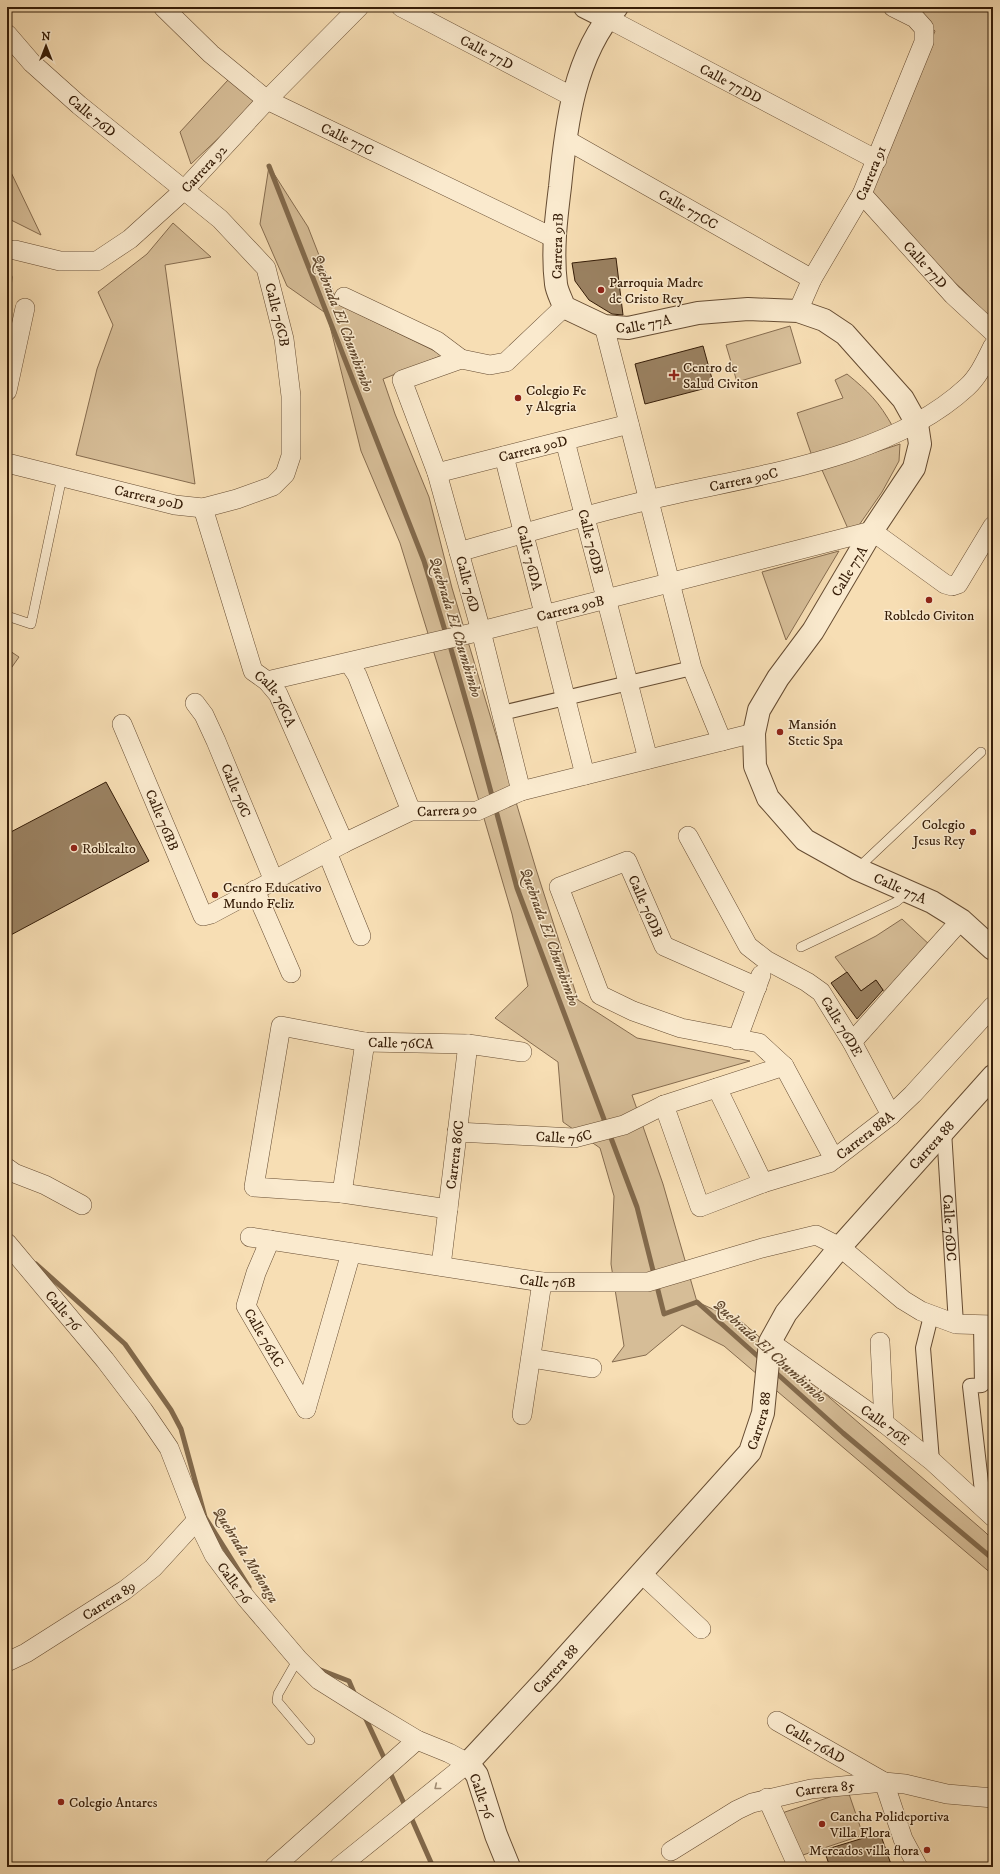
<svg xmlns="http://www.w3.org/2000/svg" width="1000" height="1874" viewBox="0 0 1000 1874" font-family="'IM FELL DW Pica',serif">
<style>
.green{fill:#d6bd97;stroke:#866c4f}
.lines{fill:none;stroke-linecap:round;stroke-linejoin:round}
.stream{stroke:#82694b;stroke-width:5}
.building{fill:#9a8161;stroke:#351c07}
.service-casing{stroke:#664c32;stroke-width:10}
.pedestrian-casing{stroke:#664c32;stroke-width:16}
.minor-casing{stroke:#664c32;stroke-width:20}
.tertiary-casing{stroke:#664c32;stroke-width:24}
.service{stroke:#faeace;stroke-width:9}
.pedestrian{stroke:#faeace;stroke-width:14}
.minor{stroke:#faeace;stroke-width:19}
.tertiary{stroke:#faeace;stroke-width:22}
.oneway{stroke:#a18d74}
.poi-dot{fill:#8f2418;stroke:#faeace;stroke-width:1.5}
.labels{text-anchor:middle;stroke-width:3;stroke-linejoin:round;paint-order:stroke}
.street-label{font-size:14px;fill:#351c07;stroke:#faeace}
.poi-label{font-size:14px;fill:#351c07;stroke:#faeace;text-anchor:start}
.water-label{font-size:15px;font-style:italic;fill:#62492f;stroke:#faeace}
</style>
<rect width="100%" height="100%" fill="#f7deb4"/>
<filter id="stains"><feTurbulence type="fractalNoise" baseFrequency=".005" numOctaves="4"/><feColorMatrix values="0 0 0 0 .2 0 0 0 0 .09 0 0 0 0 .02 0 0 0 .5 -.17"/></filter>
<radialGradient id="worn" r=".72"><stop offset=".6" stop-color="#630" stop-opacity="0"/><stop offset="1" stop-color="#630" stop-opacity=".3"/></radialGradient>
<!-- green -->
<path class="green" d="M917,7H993V321L962,289L932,263L872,192L935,31L915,10Z
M228,80L258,101L191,164L180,132Z
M7,164L41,235L7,218Z
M269,166L308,227L338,304L443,355L383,379L395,414L429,497L452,588L536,869L578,1000L637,1038L750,1061L632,1095L663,1184L697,1302L742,1322L985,1532L993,1540V1575L724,1346L682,1325L646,1355L612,1362L624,1346L611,1264L614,1196L600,1148L563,1122L558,1062L495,1018L528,986L512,914L464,750L400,543L361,451L327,314L287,286L260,224Z
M173,223L211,257L165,265L195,484L76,455L97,369L113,325L98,292L147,254Z
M7,260L12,277L7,337Z
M790,326L801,363L737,382L726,345Z
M847,374C869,392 879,402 893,427L812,456L797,413L843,398L835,380Z
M900,444L899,461L882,492L857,528L849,531L822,470Z
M839,551L786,640L762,572Z
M7,649L19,657L7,674Z
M902,919L932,947L888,997L876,980L861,991L835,957L876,936Z
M848,1791L863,1835L797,1857L782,1813Z"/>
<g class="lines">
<!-- stream -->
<path class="stream" d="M269,166L424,561L446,634
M449,642L472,722L517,888L637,1207L664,1314L697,1302L762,1360
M36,1264L125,1344L171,1410L181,1429L205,1517L249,1587
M774,1371L843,1433L993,1559
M318,1669L349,1681L355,1695
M364,1715L386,1762
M389,1770L406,1808
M410,1815L433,1867"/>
</g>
<!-- building -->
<path class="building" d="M616,258L623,315L612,314L589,300L575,281L572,263Z
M703,346L714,386L645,404L635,364Z
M106,782L149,861L7,937V834Z
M847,972L861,991L876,980L883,990L857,1019L831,983Z
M880,1833L892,1867H830L824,1850Z"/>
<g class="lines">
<!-- service casing -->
<g class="service-casing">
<path id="service" d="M7,616L31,624L62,477
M857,869L981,752
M801,947L896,902L908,892
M298,1659L278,1694L277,1701L310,1740"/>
</g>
<!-- pedestrian casing -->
<g class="pedestrian-casing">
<g id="pedestrian">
<path d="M502,713L692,668"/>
<path id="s1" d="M944,1131L956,1324"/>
<path d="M931,1316L923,1348L932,1461"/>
<path d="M981,1326L982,1385L970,1386L984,1509"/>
</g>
</g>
<!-- minor casing -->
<g class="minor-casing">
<g id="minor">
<path id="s2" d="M163,7L211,54L267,100L554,238"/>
<path id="s3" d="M401,7L573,97"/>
<path id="s4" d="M607,18L877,160"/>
<path id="s5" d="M7,34L32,63L79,105L220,219L266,268L284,339L291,396V456L285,474L273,486L237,499L203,508L175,505L7,463"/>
<path id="s6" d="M565,139L812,279"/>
<path id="s7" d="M862,194L953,295L993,332"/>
<path id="s8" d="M15,250L60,261H97L130,239L183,191L267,100L359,7"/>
<path d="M344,297L437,341L461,359"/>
<path id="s9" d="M798,311L812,279L862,194L924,42V28L915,18L893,7"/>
<path d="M604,326L692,668L722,741"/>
<path d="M7,391L25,308"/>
<path id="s10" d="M565,441L648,759"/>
<path id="s11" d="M504,456L585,775"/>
<path id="s12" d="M437,473L629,424"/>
<path id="s13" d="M203,508L253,671L267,681L278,694L344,843"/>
<path id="s14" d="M459,552C522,534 585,515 649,500C751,475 887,461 967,387C979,376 986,360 993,346"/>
<path d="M349,663L357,675L411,811"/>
<path id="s15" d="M267,681L481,631L872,531L945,584L952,586L958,584L993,526"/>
<path id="s16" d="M195,703L204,715L216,741L274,881"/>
<path id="s17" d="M122,724L203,916L211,914L344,843L411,811H477L521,791L754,733"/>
<path d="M521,791L481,631L437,473L402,380L461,359L490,365L506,362L564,307"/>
<path id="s18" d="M688,836L748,946L766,960L807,982L821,992L852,1042L891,1115"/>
<path d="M327,852L361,936"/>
<path d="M255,890L291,973"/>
<path d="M757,987L664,946L627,861L559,887L600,995L633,1011L681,1028L759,1043L784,1066L834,1159"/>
<path d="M737,1040L761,975"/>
<path d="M852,1042L961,920"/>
<path d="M717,1088L763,1183"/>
<path id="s19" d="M664,1105L700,1207L763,1183L829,1163L891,1115L913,1094L993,1006"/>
<path id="s20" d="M457,1132L574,1138L624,1125L664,1105L784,1066"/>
<path d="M7,1168L14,1173L45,1185L82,1205"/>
<path d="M342,1193L365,1042"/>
<path id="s21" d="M448,1209L342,1193L254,1187L281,1026L365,1042L468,1044L522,1052"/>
<path id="s22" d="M250,1237L542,1282H648L762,1248L816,1235L840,1247L903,1300L921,1311L956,1324L993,1325"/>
<path id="s23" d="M270,1240L256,1273L246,1306L306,1409"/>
<path id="s24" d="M7,1243L105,1360L143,1410L169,1448L197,1520L214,1555L246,1598L298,1659L319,1680L362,1707L417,1740L449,1753L468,1763L339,1867"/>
<path id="s25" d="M441,1266L468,1044"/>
<path id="s26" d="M770,1342L884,1423L932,1461L993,1517"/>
<path d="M880,1342L884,1423"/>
<path d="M531,1358L592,1368"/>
<path d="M306,1409L351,1253"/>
<path d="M522,1415L542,1282"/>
<path d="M641,1573L701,1629"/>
<path id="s27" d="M7,1662L26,1653L125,1590L153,1568L197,1520"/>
<path id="s28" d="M777,1721L884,1782L903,1839L918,1867"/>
<path d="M767,1798L798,1867"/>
<path id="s29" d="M671,1851L737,1810L752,1803L811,1789L884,1782L905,1784L947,1794L993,1798"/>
<path d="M274,1867L417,1740"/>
</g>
</g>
<!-- tertiary casing -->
<g class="tertiary-casing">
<g id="tertiary">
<path d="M585,7L607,18"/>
<path id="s30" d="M617,7C574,55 566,125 560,187C556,219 552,252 556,284C557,292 562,300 564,307L604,326L628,328L698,313L748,309L798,311L824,320L845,334L903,399L917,424L920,444L914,468L872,531L813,631L778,678L759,710L754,733L755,766L768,798L805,840L857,869L932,902L961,920L993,949"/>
<path id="s31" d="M509,1867L496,1835L477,1775L468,1763L548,1677L750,1452L763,1413L770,1342L786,1313L840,1247L993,1076"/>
</g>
</g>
<!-- service -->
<use href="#service" class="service"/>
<!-- pedestrian -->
<use href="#pedestrian" class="pedestrian"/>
<!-- minor -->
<use href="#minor" class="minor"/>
<!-- tertiary -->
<use href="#tertiary" class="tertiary"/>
</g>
<!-- one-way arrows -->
<defs><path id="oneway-chevron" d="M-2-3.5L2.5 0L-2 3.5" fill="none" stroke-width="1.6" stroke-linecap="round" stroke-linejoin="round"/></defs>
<use class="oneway" href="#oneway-chevron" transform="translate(437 1787) rotate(141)"/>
<!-- markers -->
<g class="poi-dot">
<circle cx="601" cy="290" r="4"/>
<path d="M672 369h4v4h4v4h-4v4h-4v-4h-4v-4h4z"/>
<circle cx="518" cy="398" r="4"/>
<circle cx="929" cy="600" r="4"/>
<circle cx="780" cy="732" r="4"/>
<circle cx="973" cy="832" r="4"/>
<circle cx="74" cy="848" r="4"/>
<circle cx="215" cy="895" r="4"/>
<circle cx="61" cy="1802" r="4"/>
<circle cx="822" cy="1824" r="4"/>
<circle cx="927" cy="1850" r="4"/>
</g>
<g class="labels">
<!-- street labels -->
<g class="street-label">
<text dy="5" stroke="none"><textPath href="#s3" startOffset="97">Calle 77D</textPath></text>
<text dy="5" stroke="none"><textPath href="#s4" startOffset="140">Calle 77DD</textPath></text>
<text dy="5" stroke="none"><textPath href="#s5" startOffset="118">Calle 76D</textPath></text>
<text dy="5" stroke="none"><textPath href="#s2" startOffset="229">Calle 77C</textPath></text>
<text dy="5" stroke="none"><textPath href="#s8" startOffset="225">Carrera 92</textPath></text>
<text dy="5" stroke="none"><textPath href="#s9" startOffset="156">Carrera 91</textPath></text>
<text dy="5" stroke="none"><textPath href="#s6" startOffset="142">Calle 77CC</textPath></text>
<text transform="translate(557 246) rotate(-89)" y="5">Carrera 91B</text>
<text dy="5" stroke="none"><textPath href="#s7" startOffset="95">Calle 77D</textPath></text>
<text dy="5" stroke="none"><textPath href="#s5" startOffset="398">Calle 76CB</textPath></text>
<text dy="5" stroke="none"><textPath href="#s30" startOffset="398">Calle 77A</textPath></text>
<text dy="5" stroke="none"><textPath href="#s12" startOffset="99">Carrera 90D</textPath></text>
<text dy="5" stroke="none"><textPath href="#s14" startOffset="294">Carrera 90C</textPath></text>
<text transform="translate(149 497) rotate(13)" y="5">Carrera 90D</text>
<text dy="5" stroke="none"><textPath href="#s10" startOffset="104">Calle 76DB</textPath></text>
<text dy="5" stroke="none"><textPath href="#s11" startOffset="105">Calle 76DA</textPath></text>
<text transform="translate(849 571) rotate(-59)" y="5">Calle 77A</text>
<text transform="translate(468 584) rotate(75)" y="5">Calle 76D</text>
<text dy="5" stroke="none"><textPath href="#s15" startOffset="312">Carrera 90B</textPath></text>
<text dy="5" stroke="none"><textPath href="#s13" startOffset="207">Calle 76CA</textPath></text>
<text dy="5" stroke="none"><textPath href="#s16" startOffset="97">Calle 76C</textPath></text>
<text transform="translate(447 810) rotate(-3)" y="5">Carrera 90</text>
<text dy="5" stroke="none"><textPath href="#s17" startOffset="104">Calle 76BB</textPath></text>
<text dy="5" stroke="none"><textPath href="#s30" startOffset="1309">Calle 77A</textPath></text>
<text transform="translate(646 906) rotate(66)" y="5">Calle 76DB</text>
<text dy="5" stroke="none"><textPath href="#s18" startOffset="252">Calle 76DE</textPath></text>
<text dy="5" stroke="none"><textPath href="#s21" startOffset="480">Calle 76CA</textPath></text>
<text dy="5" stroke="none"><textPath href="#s20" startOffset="107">Calle 76C</textPath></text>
<text dy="5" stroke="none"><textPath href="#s19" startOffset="290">Carrera 88A</textPath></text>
<text dy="5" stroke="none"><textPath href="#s31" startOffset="900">Carrera 88</textPath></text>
<text dy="5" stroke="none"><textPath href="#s25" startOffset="112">Carrera 86C</textPath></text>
<text dy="5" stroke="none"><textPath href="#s1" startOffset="97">Calle 76DC</textPath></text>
<text dy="5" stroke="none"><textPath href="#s22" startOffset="301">Calle 76B</textPath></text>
<text dy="5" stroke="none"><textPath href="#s24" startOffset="88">Calle 76</textPath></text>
<text dy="5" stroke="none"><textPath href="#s23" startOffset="107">Calle 76AC</textPath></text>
<text dy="5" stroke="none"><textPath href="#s31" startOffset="565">Carrera 88</textPath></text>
<text dy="5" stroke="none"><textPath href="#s26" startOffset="142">Calle 76E</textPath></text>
<text dy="5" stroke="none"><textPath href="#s24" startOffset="412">Calle 76</textPath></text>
<text dy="5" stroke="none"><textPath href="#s27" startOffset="119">Carrera 89</textPath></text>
<text dy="5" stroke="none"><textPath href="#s31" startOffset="241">Carrera 88</textPath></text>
<text dy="5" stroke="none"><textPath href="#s28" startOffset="44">Calle 76AD</textPath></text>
<text dy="5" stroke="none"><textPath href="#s29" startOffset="169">Carrera 85</textPath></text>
<text transform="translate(482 1796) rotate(70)" y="5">Calle 76</text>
</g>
<!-- poi labels -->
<g class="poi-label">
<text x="609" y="287">Parroquia Madre<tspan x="609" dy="16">de Cristo Rey</tspan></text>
<text x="683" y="372">Centro de<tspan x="683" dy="16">Salud Civiton</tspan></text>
<text x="526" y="395">Colegio Fe<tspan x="526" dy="16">y Alegria</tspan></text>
<text x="929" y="620" text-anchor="middle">Robledo Civiton</text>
<text x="788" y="729">Mansión<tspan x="788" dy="16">Stetic Spa</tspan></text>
<text x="965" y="829" text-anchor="end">Colegio<tspan x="965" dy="16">Jesus Rey</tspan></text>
<text x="82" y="853">Roblealto</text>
<text x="223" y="892">Centro Educativo<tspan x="223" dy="16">Mundo Feliz</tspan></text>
<text x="69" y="1807">Colegio Antares</text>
<text x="830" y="1821">Cancha Polideportiva<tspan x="830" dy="16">Villa Flora</tspan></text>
<text x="919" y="1855" text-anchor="end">Mercados villa flora</text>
</g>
<!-- water labels -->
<g class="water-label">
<text transform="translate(343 323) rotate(69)" y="5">Quebrada El Chumbimbo</text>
<text transform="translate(456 627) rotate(73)" y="5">Quebrada El Chumbimbo</text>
<text transform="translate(550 937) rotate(70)" y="5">Quebrada El Chumbimbo</text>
<text transform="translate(770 1351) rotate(42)" y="5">Quebrada El Chumbimbo</text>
<text transform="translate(246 1555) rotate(58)" y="5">Quebrada Moñonga</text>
</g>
</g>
<!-- margin -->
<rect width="1000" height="1874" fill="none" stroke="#f7deb4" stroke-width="24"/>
<rect x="8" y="8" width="984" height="1858" fill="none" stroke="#351c07" stroke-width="2"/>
<rect x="12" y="12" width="976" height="1850" fill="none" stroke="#351c07"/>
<!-- north arrow -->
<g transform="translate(46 46)" stroke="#faeace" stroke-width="3" paint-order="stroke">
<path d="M0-3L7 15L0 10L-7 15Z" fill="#351c07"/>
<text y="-6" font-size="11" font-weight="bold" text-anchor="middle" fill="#351c07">N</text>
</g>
<rect width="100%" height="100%" filter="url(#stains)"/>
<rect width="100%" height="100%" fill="url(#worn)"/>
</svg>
